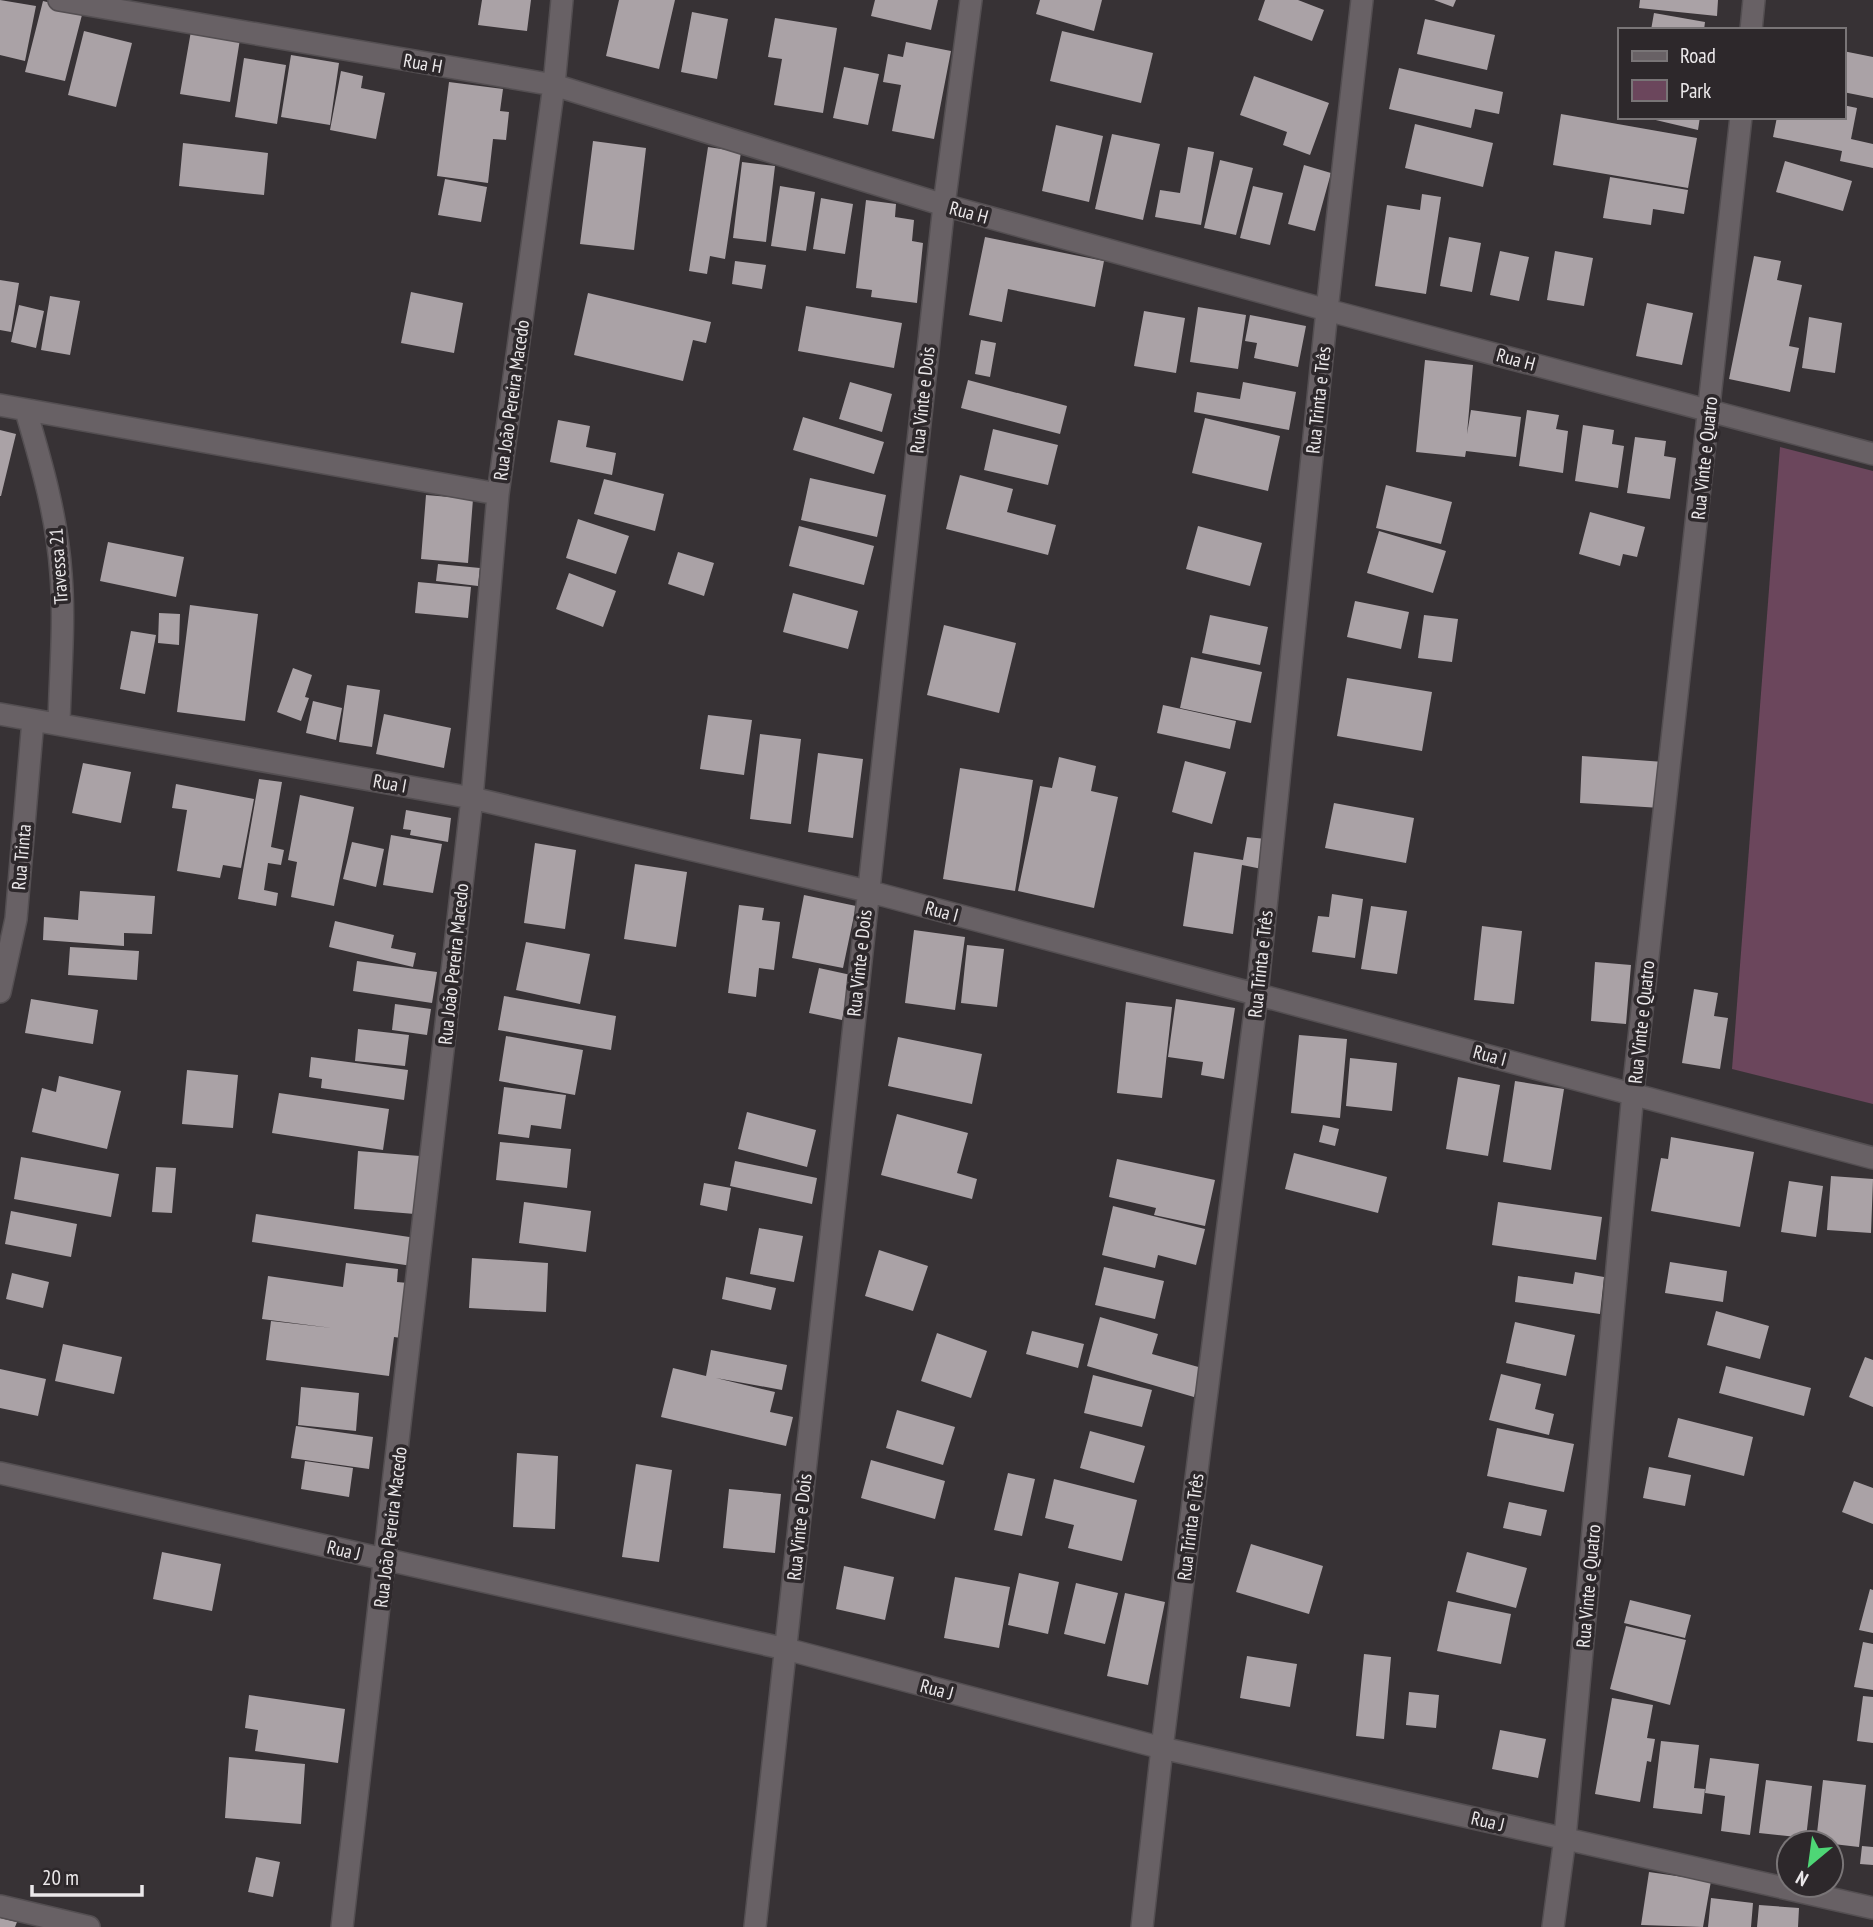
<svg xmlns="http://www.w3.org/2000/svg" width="1873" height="1927" viewBox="0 0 1873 1927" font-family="'PT Sans Narrow',sans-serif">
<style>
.green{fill:#6b465c}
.building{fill:#aaa2a6}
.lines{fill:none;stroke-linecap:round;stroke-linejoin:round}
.minor-casing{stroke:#544f52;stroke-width:24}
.minor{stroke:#686165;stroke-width:21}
.labels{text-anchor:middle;stroke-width:7;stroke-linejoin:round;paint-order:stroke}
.street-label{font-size:19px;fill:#ebe8ea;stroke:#2d282b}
</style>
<rect width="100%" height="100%" fill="#373235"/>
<!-- green -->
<path class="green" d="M1780,447L1873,471V1104L1732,1069Z"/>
<!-- building -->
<path class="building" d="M0,0L36,6L25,61L0,55Z
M482,0H531L527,31L478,25Z
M619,0H675L659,69L606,56Z
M875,0H938L931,30L871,16Z
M1040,0H1102L1094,31L1036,14Z
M1265,0H1298L1324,10L1312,41L1258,20Z
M1434,0H1456L1453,7Z
M1640,0H1718L1717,16L1639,8Z
M43,1L83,11L65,81L25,72Z
M692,12L728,19L717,79L681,72Z
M1654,13L1705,22L1704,30H1651Z
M775,18L837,28L823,113L774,105L782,59L768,57Z
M1425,19L1495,35L1487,70L1417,54Z
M84,31L132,43L116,107L68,95Z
M191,31L240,39L230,102L180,94Z
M1062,31L1153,53L1141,103L1050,81Z
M906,42L951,51L934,139L892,131L901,85L883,82L888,54L903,57Z
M1843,51L1873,57V98L1843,92Z
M291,55L339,63L330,125L281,117Z
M244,58L286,65L277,124L235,117Z
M844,67L879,74L868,125L833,118Z
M1399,68L1503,92L1499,114L1475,109L1471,128L1389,109Z
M341,71L363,76L361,88L385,93L376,139L330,130Z
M1254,76L1329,103L1310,155L1283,145L1287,132L1240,115Z
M449,82L503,89L500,111L509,112L506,140L493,139L488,183L437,176Z
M1843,105L1857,108L1851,139L1873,144V168L1840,161L1842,151L1773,137L1777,117H1843Z
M1561,114L1697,138L1688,188L1553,165Z
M1643,117H1700L1698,130Z
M1415,124L1493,143L1483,187L1405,168Z
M1056,125L1103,136L1089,202L1042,191Z
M1112,134L1160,144L1143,220L1095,209Z
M593,141L646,148L634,250L580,244Z
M183,143L268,153L264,195L179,186Z
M708,147L741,152L725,259L710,256L707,274L689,271Z
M1188,147L1214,152L1201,225L1155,217L1160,190L1180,193Z
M1220,160L1253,168L1236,235L1204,228Z
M1785,161L1852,181L1843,211L1776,192Z
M742,162L775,166L766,242L733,238Z
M1304,165L1331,173L1315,231L1288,224Z
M1610,177L1688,190L1684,214L1653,209L1651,225L1603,218Z
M445,179L487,187L481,222L438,215Z
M780,186L815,192L806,251L771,246Z
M1253,186L1283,193L1270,245L1240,238Z
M1422,194L1441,197L1426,294L1375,286L1387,205L1420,210Z
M821,198L853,204L845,254L813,249Z
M866,200L896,204L895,217L914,220L912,241L923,243L917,303L871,297L872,290L856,288Z
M985,237L1104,261L1095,307L1008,289L1002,322L969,315Z
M1449,237L1481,243L1472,292L1440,286Z
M1500,251L1529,257L1519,301L1490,295Z
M1555,251L1593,258L1584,306L1547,300Z
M1754,256L1781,261L1777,280L1802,285L1789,346L1799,348L1790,392L1729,379Z
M735,261L766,265L762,289L732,284Z
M0,280L19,283L11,332L0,330Z
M411,292L463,303L454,353L401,343Z
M588,293L711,322L706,343L693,340L683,381L574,355Z
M50,296L80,301L70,355L41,350Z
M1647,303L1693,313L1682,365L1636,356Z
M19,305L44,311L36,348L11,342Z
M806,306L902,323L894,368L798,351Z
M1198,307L1246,315L1238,369L1190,362Z
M1144,311L1185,318L1176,373L1134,366Z
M1250,315L1306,326L1298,367L1254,358L1257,343L1245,341Z
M1809,317L1842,323L1835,373L1802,368Z
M981,340L996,343L990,377L975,374Z
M1425,360L1473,365L1467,434L1471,410L1521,417L1516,457L1466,451L1465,457L1416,452Z
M968,380L1067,406L1060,434L961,408Z
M850,382L892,394L882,432L839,419Z
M1243,382L1296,392L1289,430L1194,412L1197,392L1240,399Z
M1527,410L1559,415L1556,429L1568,431L1563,473L1519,466Z
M803,417L884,442L874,474L793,450Z
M1205,418L1280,436L1268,491L1192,473Z
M558,420L590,426L586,447L616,453L612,475L550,462Z
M1583,425L1614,430L1612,444L1624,446L1618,488L1575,481Z
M993,429L1058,445L1048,485L984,470Z
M0,430L16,434L1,496H0Z
M1635,437L1666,441L1664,456L1676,458L1670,499L1627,493Z
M960,475L1013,489L1007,512L1056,525L1048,555L946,529Z
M810,478L886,495L877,537L801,520Z
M604,479L664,494L655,531L594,514Z
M1386,485L1452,502L1441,544L1376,528Z
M426,495L473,499L468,563L421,559Z
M1590,512L1645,527L1637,557L1623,554L1620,566L1579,554Z
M578,519L629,536L616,574L566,558Z
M799,526L874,546L864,585L789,566Z
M1198,526L1262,543L1250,586L1186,569Z
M1379,531L1446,551L1433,593L1367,573Z
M108,542L184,557L176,597L100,581Z
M678,552L714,563L704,596L668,584Z
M438,564L480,568L478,586L436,581Z
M569,573L616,591L603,627L556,609Z
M418,582L471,587L468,618L415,613Z
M793,593L858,611L848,649L783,632Z
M1355,601L1409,612L1401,649L1347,637Z
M190,605L258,614L245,721L177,712Z
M159,613L180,614L179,645L158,643Z
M1210,615L1268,627L1260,665L1202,653Z
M1424,615L1458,619L1452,662L1418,658Z
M944,625L1016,643L999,713L927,695Z
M131,631L156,635L145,694L120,689Z
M1191,657L1262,672L1251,723L1180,708Z
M293,668L312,675L305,697L309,698L301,721L277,712Z
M1347,678L1432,692L1422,751L1337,736Z
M347,685L380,690L372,747L339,742Z
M313,701L342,708L336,740L306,733Z
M1163,705L1236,721L1230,749L1157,733Z
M384,714L451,728L444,768L376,754Z
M708,715L752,720L744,775L700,769Z
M760,734L801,739L791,824L750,819Z
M818,753L863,759L853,838L808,832Z
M1582,756L1664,762L1661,808L1580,803Z
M1059,757L1096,766L1091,791L1118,797L1094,908L1018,891L1040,786L1052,788Z
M1185,761L1226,772L1212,824L1172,812Z
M83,763L131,772L121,823L72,813Z
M960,768L1033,780L1015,891L943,879Z
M259,779L282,782L271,847L284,850L281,865L268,863L264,890L278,893L276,906L238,899Z
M176,784L254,799L241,868L223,865L220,878L177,871L187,810L172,808Z
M300,795L354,807L334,906L291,897L297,862L288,860Z
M1334,803L1414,818L1406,863L1325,848Z
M406,810L451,818L448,842L410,835L411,830L403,829Z
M391,835L442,844L433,893L383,885Z
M1247,837L1266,839L1262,869L1242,865L1233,934L1183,926L1194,852L1243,860Z
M352,842L384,849L376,887L343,879Z
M535,843L576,850L565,929L524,923Z
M635,864L687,872L676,947L624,939Z
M80,891L155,896L152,934L124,933V946L43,940L44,917L78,920Z
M1332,894L1363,899L1355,958L1312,952L1318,916L1329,917Z
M804,895L856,906L843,968L792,958Z
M739,905L764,908L762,920L780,922L774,970L759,968L756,997L728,993Z
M1371,906L1407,911L1397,974L1361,969Z
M335,921L394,935L391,948L416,953L413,967L329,947Z
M1482,926L1522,931L1514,1004L1474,1000Z
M914,930L965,937L955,1010L905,1003Z
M526,942L590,954L580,1004L516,990Z
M967,945L1004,949L997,1007L961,1003Z
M70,947L139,951L137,980L68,975Z
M357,961L437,972L432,1003L353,991Z
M1595,962L1631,965L1626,1024L1591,1021Z
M819,968L851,975L842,1020L809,1013Z
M1694,989L1718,993L1714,1016L1728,1018L1720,1069L1682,1063Z
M504,996L616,1016L611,1050L498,1030Z
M31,999L98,1010L93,1044L25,1033Z
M1176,999L1235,1008L1224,1079L1201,1075L1203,1062L1168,1057Z
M1126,1002L1172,1007L1162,1098L1117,1093Z
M395,1004L431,1009L427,1035L392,1030Z
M358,1029L409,1035L405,1066L355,1061Z
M1299,1035L1347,1039L1340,1118L1291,1113Z
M506,1036L583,1050L575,1095L499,1081Z
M898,1037L982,1054L972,1104L888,1086Z
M311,1057L408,1070L404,1100L321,1088L322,1079L309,1077Z
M1350,1058L1397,1063L1392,1111L1346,1106Z
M187,1070L238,1075L233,1128L182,1124Z
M59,1076L121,1091L107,1149L32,1132L42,1088L56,1092Z
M1458,1077L1500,1085L1488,1156L1446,1149Z
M1515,1081L1564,1089L1551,1170L1503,1162Z
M504,1087L566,1095L561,1129L531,1125L529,1138L498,1134Z
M279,1093L389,1109L383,1150L272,1133Z
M747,1112L816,1130L807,1167L738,1149Z
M897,1114L968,1133L957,1173L977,1179L972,1199L881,1175Z
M1323,1125L1339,1129L1335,1146L1319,1142Z
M1671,1137L1754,1152L1740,1227L1651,1211L1661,1158L1668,1159Z
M500,1142L571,1149L567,1188L496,1180Z
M358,1151L420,1156L415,1214L354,1209Z
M1294,1153L1387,1177L1378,1213L1285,1189Z
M21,1157L119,1174L111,1217L14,1199Z
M1117,1159L1215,1180L1205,1226L1154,1215L1156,1208L1109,1197Z
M735,1161L817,1178L812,1204L730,1186Z
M156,1167L176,1168L172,1213L152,1212Z
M1831,1176L1873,1179L1871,1233L1827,1230Z
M1789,1181L1823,1186L1816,1237L1781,1232Z
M704,1183L731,1188L727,1211L700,1205Z
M524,1202L591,1211L586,1252L519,1243Z
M1498,1202L1602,1217L1596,1260L1492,1245Z
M1113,1206L1205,1229L1196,1265L1158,1255L1155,1268L1102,1255Z
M11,1211L77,1224L71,1257L5,1244Z
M256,1214L416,1238L412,1266L252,1242Z
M759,1228L803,1236L794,1282L750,1274Z
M879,1250L928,1266L913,1311L865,1296Z
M472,1258L548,1263L546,1312L469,1308Z
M1670,1262L1727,1271L1723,1302L1665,1293Z
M346,1263L398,1269L397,1282L408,1283L401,1338L394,1337L389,1376L266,1360L271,1321L332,1328L262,1319L268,1276L343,1287Z
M1104,1267L1164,1281L1155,1319L1095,1305Z
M1575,1272L1604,1277L1600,1314L1515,1302L1518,1276L1573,1284Z
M12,1273L49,1282L43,1308L6,1299Z
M726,1277L776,1288L771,1310L722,1299Z
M1716,1311L1769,1326L1760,1359L1707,1345Z
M1100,1317L1158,1334L1152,1354L1202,1368L1194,1397L1087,1366Z
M1515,1322L1575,1335L1566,1376L1506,1363Z
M1032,1331L1084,1344L1078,1368L1026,1354Z
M937,1333L987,1351L971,1398L921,1381Z
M63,1344L122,1357L114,1394L55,1381Z
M711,1350L787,1365L782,1390L716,1378L775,1392L770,1412L793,1417L786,1446L661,1417L673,1368L706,1376Z
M1865,1357L1873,1360V1407L1849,1397Z
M1726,1366L1811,1388L1804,1416L1719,1393Z
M0,1369L46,1379L38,1416L0,1408Z
M1501,1374L1541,1384L1535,1409L1554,1414L1549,1435L1489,1420Z
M1093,1375L1152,1390L1142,1427L1084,1413Z
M301,1387L359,1393L356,1431L298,1425Z
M897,1410L955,1427L943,1465L886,1448Z
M1678,1418L1753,1437L1744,1476L1668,1457Z
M296,1426L373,1437L369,1469L291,1458Z
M1497,1428L1574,1444L1564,1492L1487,1476Z
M1090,1431L1145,1446L1134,1483L1080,1468Z
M517,1453L558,1456L555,1529L513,1527Z
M871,1460L945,1481L935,1519L861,1498Z
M305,1461L353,1468L349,1497L301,1489Z
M636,1464L672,1470L659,1562L622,1557Z
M1649,1467L1691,1475L1685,1506L1643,1498Z
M1008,1473L1035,1479L1022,1536L994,1530Z
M1054,1479L1137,1500L1122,1561L1068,1548L1074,1525L1045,1518Z
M1854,1481L1873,1488V1524L1842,1512Z
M729,1489L781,1494L775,1553L723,1548Z
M1509,1502L1547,1510L1541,1536L1503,1528Z
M1251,1544L1323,1566L1309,1614L1236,1592Z
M162,1552L221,1564L212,1611L153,1599Z
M1467,1552L1527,1568L1516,1608L1456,1592Z
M844,1566L894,1577L885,1620L836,1609Z
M1019,1573L1059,1582L1048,1634L1008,1625Z
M955,1577L1010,1587L999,1648L944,1638Z
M1076,1583L1118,1593L1105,1644L1064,1634Z
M1870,1589L1873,1590V1633L1859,1630Z
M1125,1593L1165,1602L1148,1685L1107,1676Z
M1630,1600L1691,1615L1685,1638L1624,1623Z
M1448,1601L1511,1614L1501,1664L1437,1651Z
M1626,1626L1686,1640L1670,1705L1610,1689Z
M1863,1642L1873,1644V1690L1854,1687Z
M1364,1654L1391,1657L1384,1739L1356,1736Z
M1247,1656L1297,1664L1290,1707L1240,1698Z
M1409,1692L1439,1695L1436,1728L1406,1725Z
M249,1695L345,1709L338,1763L255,1751L258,1730L245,1728Z
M1863,1696L1873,1697V1743L1857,1741Z
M1612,1698L1653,1705L1647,1738L1655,1739L1651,1762L1647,1761L1640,1802L1595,1794Z
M1500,1730L1546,1739L1538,1778L1492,1769Z
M1661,1741L1699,1745L1694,1788L1705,1789L1702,1814L1653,1808Z
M229,1757L305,1764L301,1824L225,1818Z
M1710,1758L1759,1764L1750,1835L1721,1831L1725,1796L1705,1793Z
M1766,1780L1812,1786L1806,1838L1759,1833Z
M1823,1780L1866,1785L1859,1847L1816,1842Z
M1862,1846L1873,1847V1865L1860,1864Z
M256,1857L280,1862L273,1897L248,1892Z
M1649,1872L1711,1881L1703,1927L1641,1925Z
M1711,1898L1753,1903L1751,1927H1708Z
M1759,1905L1799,1908L1798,1927H1757Z
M0,1918L17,1922L15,1927H0Z"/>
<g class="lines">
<!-- minor casing -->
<g class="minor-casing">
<path id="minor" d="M59,0L554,85L944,205L1327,310L1873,454
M1751,30L1754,0
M0,405L498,494
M26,411C42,465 57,517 61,574C65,623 60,675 59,724
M0,714L472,798L867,891L1873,1158
M0,992L16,919L33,720
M0,1473L786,1649L1162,1748L1873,1908
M0,1906L89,1927
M342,1927L472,798L498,494L554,85L562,0
M755,1927L944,205L971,0
M1142,1927L1162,1748L1257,995L1327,310L1362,0
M1553,1927L1565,1838L1633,1092L1741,117"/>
</g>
<!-- minor -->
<use href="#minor" class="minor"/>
</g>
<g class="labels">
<!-- street labels -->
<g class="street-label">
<text transform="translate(423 63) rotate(10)" y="7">Rua H</text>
<text transform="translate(969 212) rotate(15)" y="7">Rua H</text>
<text transform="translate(1516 359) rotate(15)" y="7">Rua H</text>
<text transform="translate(511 400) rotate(-82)" y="7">Rua João Pereira Macedo</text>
<text transform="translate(922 400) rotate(-84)" y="7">Rua Vinte e Dois</text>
<text transform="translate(1318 400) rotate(-84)" y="7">Rua Trinta e Três</text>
<text transform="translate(1704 458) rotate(-84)" y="7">Rua Vinte e Quatro</text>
<text transform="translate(58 566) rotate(-94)" y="7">Travessa 21</text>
<text transform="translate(390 783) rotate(10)" y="7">Rua I</text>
<text transform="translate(21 857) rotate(-85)" y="7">Rua Trinta</text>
<text transform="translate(942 911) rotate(15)" y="7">Rua I</text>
<text transform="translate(859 963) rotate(-84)" y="7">Rua Vinte e Dois</text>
<text transform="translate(453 964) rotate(-84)" y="7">Rua João Pereira Macedo</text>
<text transform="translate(1260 964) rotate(-84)" y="7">Rua Trinta e Três</text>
<text transform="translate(1641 1022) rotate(-84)" y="7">Rua Vinte e Quatro</text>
<text transform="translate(1490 1055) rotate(15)" y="7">Rua I</text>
<text transform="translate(390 1527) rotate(-83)" y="7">Rua João Pereira Macedo</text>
<text transform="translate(799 1527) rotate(-84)" y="7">Rua Vinte e Dois</text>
<text transform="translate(1190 1527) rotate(-83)" y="7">Rua Trinta e Três</text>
<text transform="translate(344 1550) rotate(13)" y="7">Rua J</text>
<text transform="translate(1588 1586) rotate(-85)" y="7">Rua Vinte e Quatro</text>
<text transform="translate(937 1689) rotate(15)" y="7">Rua J</text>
<text transform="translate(1488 1821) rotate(13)" y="7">Rua J</text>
</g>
</g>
<!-- legend -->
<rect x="1618" y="28" width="228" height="91" fill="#2d282b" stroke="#797577" stroke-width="2"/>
<rect x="1632" y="51" width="35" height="10" fill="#686165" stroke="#797577" stroke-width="2"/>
<text x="1680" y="63" font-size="21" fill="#ebe8ea">Road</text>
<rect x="1632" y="80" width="35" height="21" fill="#6b465c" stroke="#797577" stroke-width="2"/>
<text x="1680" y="98" font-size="21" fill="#ebe8ea">Park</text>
<!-- north arrow -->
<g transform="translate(1810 1864) rotate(209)"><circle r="33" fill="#2d282b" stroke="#797577" stroke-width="2"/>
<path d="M0-5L12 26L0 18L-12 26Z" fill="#4ed676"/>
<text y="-10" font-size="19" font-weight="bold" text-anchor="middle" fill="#ebe8ea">N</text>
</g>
<!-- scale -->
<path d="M32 1885v10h110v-10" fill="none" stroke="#ebe8ea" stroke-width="3.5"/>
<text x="42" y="1885" font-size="21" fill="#ebe8ea" stroke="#2d282b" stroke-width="5" paint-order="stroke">20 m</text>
</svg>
